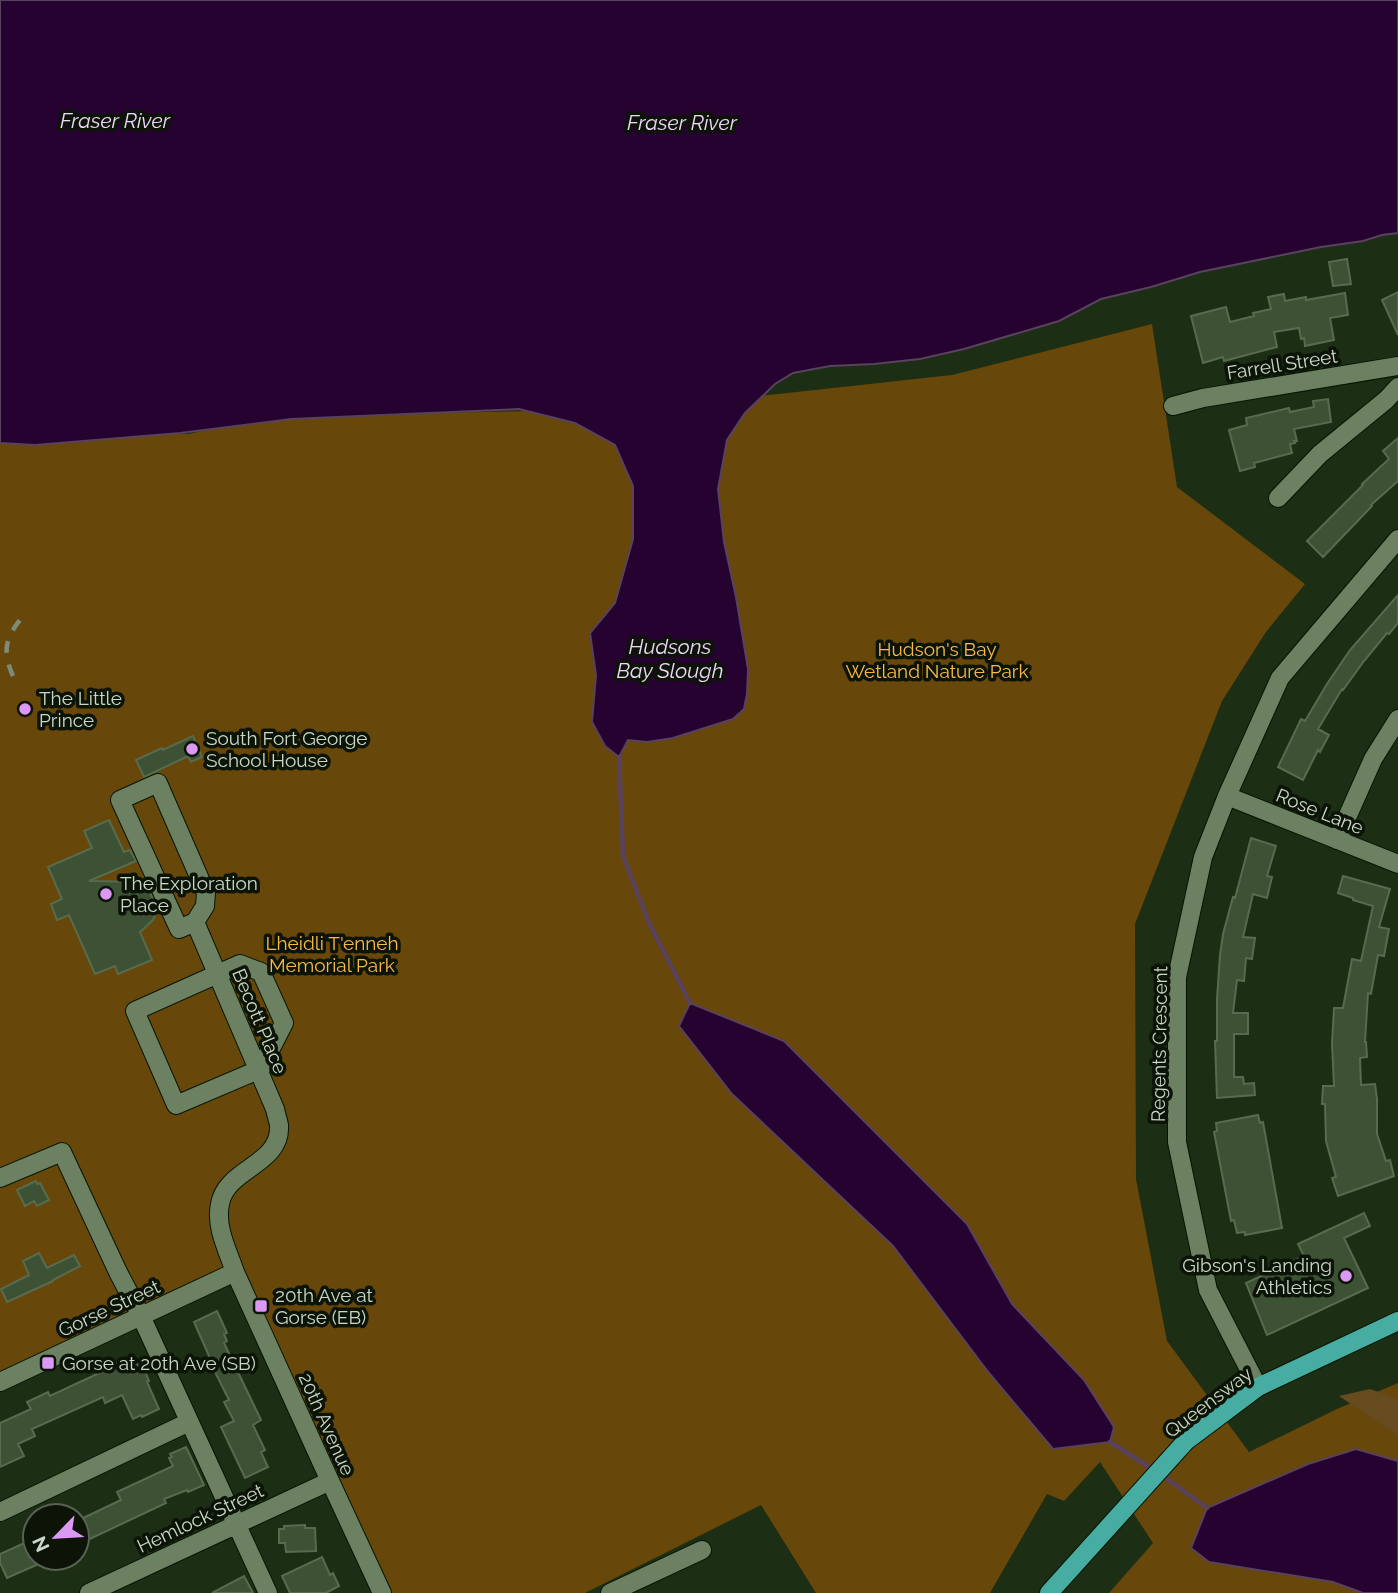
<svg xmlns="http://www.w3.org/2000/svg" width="1398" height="1593" viewBox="0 0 1398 1593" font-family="Raleway,sans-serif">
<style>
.green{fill:#68470a}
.forest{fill:#664b1f}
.water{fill:#260231;stroke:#58425e;stroke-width:2}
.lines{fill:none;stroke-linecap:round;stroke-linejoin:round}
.stream{stroke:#58425e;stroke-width:4.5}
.building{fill:#3d5135;stroke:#576c4f;stroke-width:2}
.minor-casing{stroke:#051600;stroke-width:20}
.major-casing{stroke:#051600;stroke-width:20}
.minor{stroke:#6b8162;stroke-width:18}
.major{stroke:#47ada2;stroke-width:18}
.rail{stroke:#7e8c77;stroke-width:4.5;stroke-dasharray:12 12;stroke-linecap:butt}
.poi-dot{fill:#dc99f4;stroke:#0c1408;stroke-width:2.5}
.labels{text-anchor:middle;stroke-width:7;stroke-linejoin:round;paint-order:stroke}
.street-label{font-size:19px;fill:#ccd8c7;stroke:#0c1408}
.park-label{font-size:19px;fill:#fcb948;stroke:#0c1408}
.poi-label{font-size:19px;fill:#ccd8c7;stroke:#0c1408;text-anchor:start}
.water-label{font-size:21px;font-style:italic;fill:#f1d6fb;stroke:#0c1408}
</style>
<rect width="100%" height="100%" fill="#1c2e14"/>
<!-- green -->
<path class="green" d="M1152,324L1177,487L1305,584L1266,632L1222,701L1135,924L1136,1179L1167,1341L1249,1452L1337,1409L1398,1383V1593H1109L1153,1543L1100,1462L1064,1501L1047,1494L990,1593H816L761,1505L585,1593H377L224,1268L0,1380V429L189,434L266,416L641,409L952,375Z"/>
<!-- forest -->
<path class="forest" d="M1370,1389L1398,1399V1436L1339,1396Z"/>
<!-- water -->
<path class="water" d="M0,0H1398V233L1382,235L1363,241L1321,247L1200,272L1151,287L1101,299L1059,321L964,349L920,359L874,364L830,366L793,373L775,384L745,413L727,440L718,489L724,542L736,597L748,669L747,694L744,709L733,719L673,738L647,742L628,740L619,757L605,746L592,722L596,675L590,633L615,603L633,539V486L615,445L575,423L519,409L291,419L180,433L35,445L0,443Z
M690,1003L784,1041L967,1224L1012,1304L1084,1380L1114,1427L1110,1442L1053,1449L989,1373L893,1246L732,1094L679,1026Z
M1356,1449L1398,1461V1593H1363L1333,1582L1209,1562L1191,1548L1207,1508L1308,1464Z"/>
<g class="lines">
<!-- stream -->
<path class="stream" d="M619,757L623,856L649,923L690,1003
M1110,1442L1152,1469
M1163,1476L1207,1508"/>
</g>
<!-- building -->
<path class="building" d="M1347,259L1351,284L1333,286L1329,262Z
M1398,292V335L1382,300Z
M1345,293L1348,315L1330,318L1334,340L1305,346L1304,338L1301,339L1299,328L1274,332L1277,347L1224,361L1223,357L1203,363L1191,316L1226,307L1230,322L1254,316L1253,313L1271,309L1268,297L1284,294L1285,301L1306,297V300Z
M1328,399L1331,422L1294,429L1297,441H1294L1295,443L1290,444L1292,453L1254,463L1255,467L1240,471L1229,430L1247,425L1246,418L1289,408L1290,412L1314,407L1313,401Z
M1398,438V481L1371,505L1372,506L1323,557L1307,541L1363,485L1362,484L1389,459L1383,451Z
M1398,595V623L1389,634L1387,633L1364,661L1343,690L1342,689L1318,729L1329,735L1320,752L1318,750L1303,780L1278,767L1301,719L1305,721L1327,684L1350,650Z
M193,736L202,757L191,762L188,756L144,777L136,760L162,748L163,750Z
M109,820L124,852L130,850L136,861L89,881L144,882L146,884L156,906V913L153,920L140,932L152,960L118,974L115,966L95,974L69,915L57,920L51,904L62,899L48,867L92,848L84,831Z
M1251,838L1276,846L1267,876L1272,877L1267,898L1253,894L1243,937L1255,938L1252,959L1246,958L1244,981L1237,980L1233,1013H1248V1034H1234V1077H1243L1244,1084L1254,1083L1255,1095L1217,1098L1215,1041H1217V999L1220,955L1223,934L1233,897L1235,898Z
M1343,876L1390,889L1379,927L1389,929L1384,956L1378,955L1371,994L1368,993L1365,1042H1366L1367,1057L1360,1058L1361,1085L1375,1084L1377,1099V1134L1386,1161L1390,1160L1394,1176L1338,1196L1332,1178L1336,1177L1326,1141L1325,1104H1322L1323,1086H1334L1332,1043L1334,1008H1343L1352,959L1361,961L1373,906L1353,900V898L1338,893Z
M1258,1115L1260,1123L1263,1122L1282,1228L1245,1235V1232L1237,1233L1234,1220L1231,1221L1214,1132L1217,1131L1216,1123Z
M36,1181L37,1184L40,1183L49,1200L37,1206L34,1201L25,1206L17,1190Z
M1364,1213L1370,1226L1344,1238L1368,1288L1267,1335L1246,1283L1304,1256L1298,1244Z
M39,1253L47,1268L74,1255L80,1266L53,1280V1281L7,1302L1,1289L29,1275L23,1261Z
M217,1311L227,1333L224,1334L227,1341L224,1343L261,1420L253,1425L265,1450L261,1452L268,1467L245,1478L221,1427L234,1421L224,1402L229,1400L212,1366L213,1365L194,1322Z
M121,1360L126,1369L137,1364L138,1368L143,1366L149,1381L147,1382L159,1409L142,1417L141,1415L133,1419L122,1395L105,1403L103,1397L32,1429L35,1436L18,1444L24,1456L0,1467V1423L31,1409L27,1402L48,1392L50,1396L110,1368L109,1366Z
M186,1447L204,1485L188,1492L187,1490L164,1499L166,1503L77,1545V1521L121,1500L117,1492L173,1466L169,1458L172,1457L170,1454Z
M305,1525V1528H315L316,1551L286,1552L285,1543H279V1529H284V1526Z
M31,1540L35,1549V1558H39L41,1563L7,1578L0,1563V1554Z
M322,1557L330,1575L333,1573L339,1586L326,1593H290L282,1576Z
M244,1576L253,1593H212Z"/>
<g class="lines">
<!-- minor casing -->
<g class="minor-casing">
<path id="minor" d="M1173,406L1203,398L1398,366
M1278,498L1320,454L1386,400L1398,387
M1227,796L1398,864
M1337,840L1373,759L1398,719
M195,922L205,906L206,893L158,783L120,800L179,929L195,922L275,1109C276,1114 278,1120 279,1125C282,1165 226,1168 220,1204C215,1227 228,1251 235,1272L330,1481L382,1593
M258,1070L176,1105L135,1011L240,964L261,972L284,1023L259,1072
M0,1178L62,1152L118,1272L141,1316L268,1593
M0,1382L235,1272
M1258,1387L1208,1290L1177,1142V977L1203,857L1227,796L1280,678L1398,539
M0,1512L189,1422
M89,1593L330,1481
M610,1593L702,1550"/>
</g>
<!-- major casing -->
<g class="major-casing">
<path id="major" d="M1049,1593L1186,1441L1258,1387L1398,1321"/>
</g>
<!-- minor -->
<use href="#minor" class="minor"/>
<!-- major -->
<use href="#major" class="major"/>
<!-- rail -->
<path class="rail" d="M13,676C1,649 6,636 25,614"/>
</g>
<!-- markers -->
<g class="poi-dot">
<circle cx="25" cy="709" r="7"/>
<circle cx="192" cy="749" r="7"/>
<circle cx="106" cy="894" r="7"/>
<circle cx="1346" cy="1276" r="7"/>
<rect x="254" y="1299" width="14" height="14" rx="3.5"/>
<rect x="41" y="1356" width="14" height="14" rx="3.5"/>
</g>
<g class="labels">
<!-- street labels -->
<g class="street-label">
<text transform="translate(1282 364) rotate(-9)" y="7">Farrell Street</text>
<text transform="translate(1320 811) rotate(22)" y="7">Rose Lane</text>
<text transform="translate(260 1021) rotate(67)" y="7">Becott Place</text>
<text transform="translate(1159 1044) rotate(-89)" y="7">Regents Crescent</text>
<text transform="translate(109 1308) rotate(-25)" y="7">Gorse Street</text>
<text transform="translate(1208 1402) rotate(-37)" y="7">Queensway</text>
<text transform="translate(327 1424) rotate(66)" y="7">20th Avenue</text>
<text transform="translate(200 1518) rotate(-25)" y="7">Hemlock Street</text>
</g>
<!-- park labels -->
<g class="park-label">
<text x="937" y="656">Hudson's Bay<tspan x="937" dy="22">Wetland Nature Park</tspan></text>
<text x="332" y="950">Lheidli T'enneh<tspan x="332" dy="22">Memorial Park</tspan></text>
</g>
<!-- poi labels -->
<g class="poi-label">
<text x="39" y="705">The Little<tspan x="39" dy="22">Prince</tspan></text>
<text x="206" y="745">South Fort George<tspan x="206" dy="22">School House</tspan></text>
<text x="120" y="890">The Exploration<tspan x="120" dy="22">Place</tspan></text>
<text x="1332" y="1272" text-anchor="end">Gibson's Landing<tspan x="1332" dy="22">Athletics</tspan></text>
<text x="275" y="1302">20th Ave at<tspan x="275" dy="22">Gorse (EB)</tspan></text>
<text x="62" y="1370">Gorse at 20th Ave (SB)</text>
</g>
<!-- water labels -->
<g class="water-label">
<text x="115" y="128">Fraser River</text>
<text x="682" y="130">Fraser River</text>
<text x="670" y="654">Hudsons<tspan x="670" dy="24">Bay Slough</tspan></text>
</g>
</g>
<!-- north arrow -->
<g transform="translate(56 1537) rotate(245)"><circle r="33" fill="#0c1408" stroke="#596254" stroke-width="2"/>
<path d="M0-5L12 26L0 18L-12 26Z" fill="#dc99f4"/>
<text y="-10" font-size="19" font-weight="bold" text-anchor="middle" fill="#ccd8c7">N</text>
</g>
</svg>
